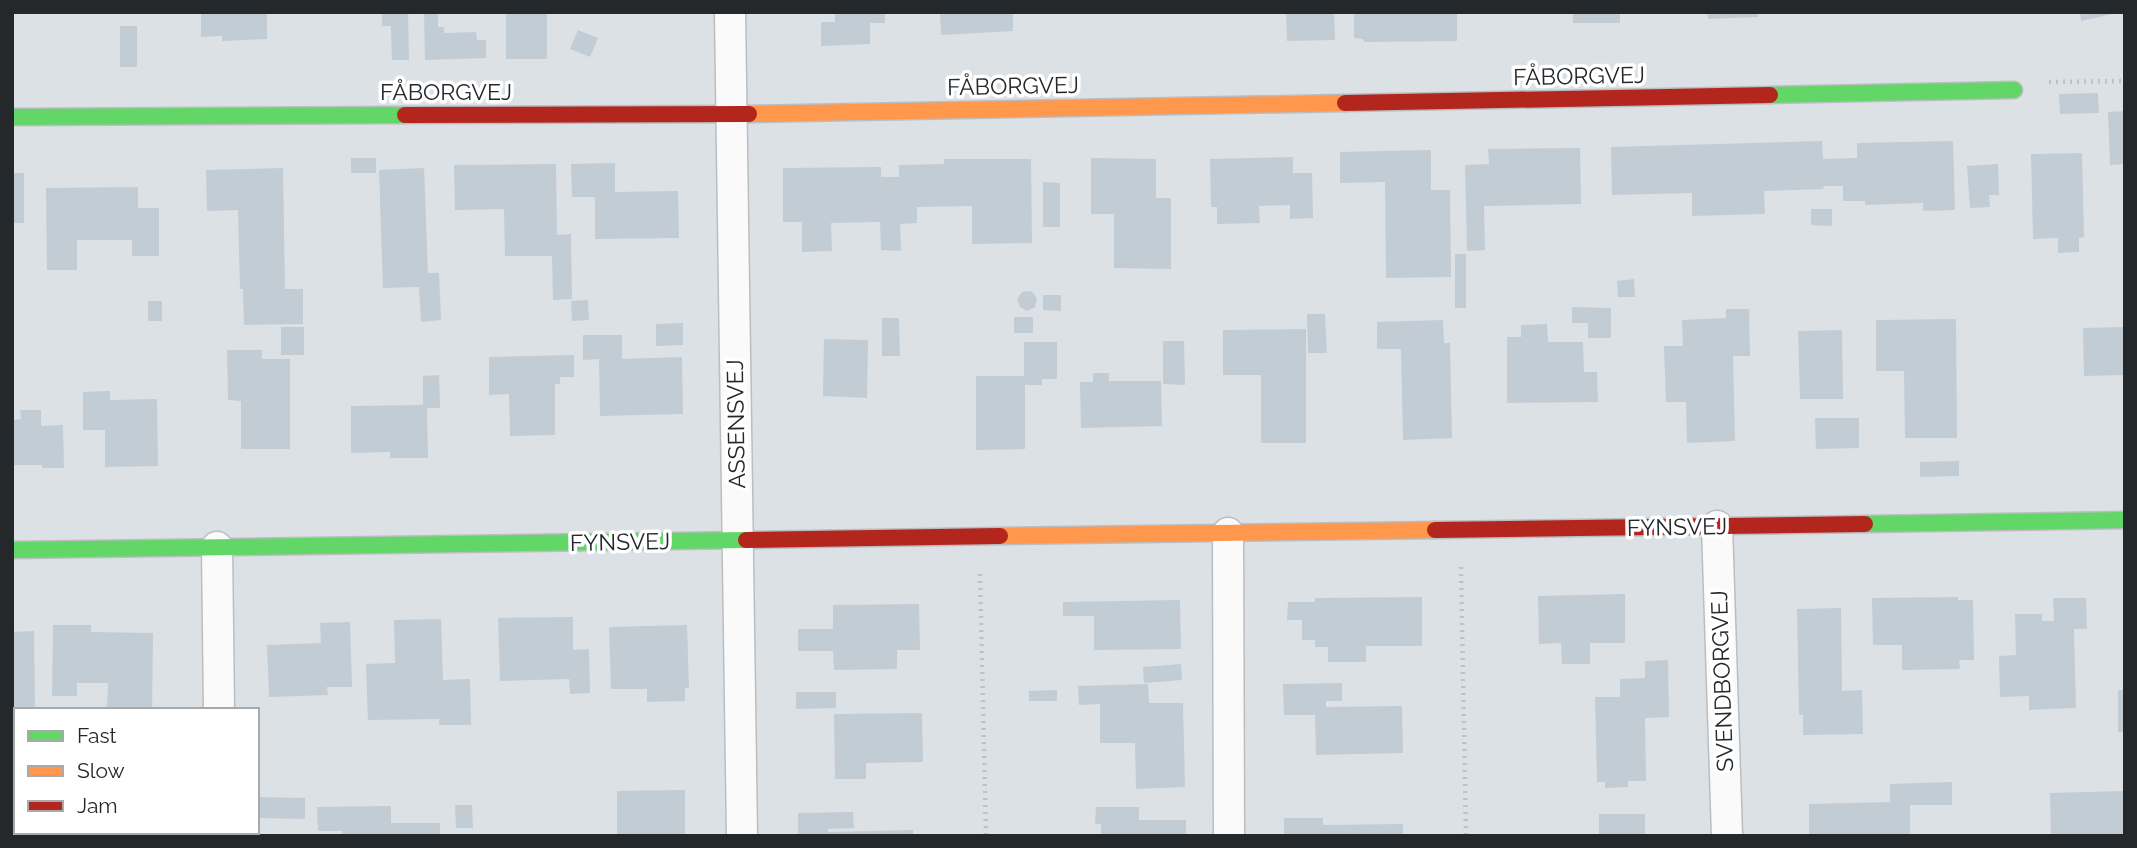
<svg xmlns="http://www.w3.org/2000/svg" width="2137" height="848" viewBox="0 0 2137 848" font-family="Raleway,sans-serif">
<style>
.building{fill:#c2ccd5}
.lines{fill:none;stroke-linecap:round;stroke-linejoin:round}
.street-casing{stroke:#babec1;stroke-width:33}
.fast-casing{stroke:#babec1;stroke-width:19}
.slow-casing{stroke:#babec1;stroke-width:19}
.jam-casing{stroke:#babec1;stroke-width:19}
.path{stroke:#c0c1c2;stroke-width:4.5;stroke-dasharray:2 5;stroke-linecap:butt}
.street{stroke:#fafafb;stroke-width:30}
.fast{stroke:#63d668;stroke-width:16}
.slow{stroke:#ff974d;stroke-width:16}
.jam{stroke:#b3261e;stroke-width:16}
.labels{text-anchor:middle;stroke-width:7;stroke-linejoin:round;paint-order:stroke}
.street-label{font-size:23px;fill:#25282b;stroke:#fff}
</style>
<rect width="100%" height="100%" fill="#dce1e6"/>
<!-- building -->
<path class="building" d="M201,12H267V39L222,41V36L201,37Z
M382,12H408L409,60H392L391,26H382Z
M424,12H438V27H444V33L476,32L477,40H486V58L425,60Z
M506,12H547V59H506Z
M835,12H885V23H870V44L821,46V22H835Z
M940,12H1013V31L941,35Z
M1286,12H1334L1335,40L1287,41Z
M1354,12H1457V41L1364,42L1363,39L1354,38Z
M1573,12H1620V23H1573Z
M1707,12H1758V17L1708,19Z
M2080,12H2117V13L2081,21Z
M120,26H137V67H120Z
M578,30L598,38L590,57L570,49Z
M2098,93L2099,113L2060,114L2059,94Z
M2125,111V164L2110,165L2108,112Z
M1822,141L1823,159L1857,158V143L1953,141L1955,210L1923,211V203L1865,205V201H1843V186H1823L1824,189L1764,191L1765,214L1692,216V193L1612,195L1611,147Z
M1580,148L1581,204L1484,206L1485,250L1467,251L1465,165L1489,164L1488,149Z
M1431,150V190H1450L1451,277L1386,278L1385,182L1340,183V152Z
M2082,153L2084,237L2079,238V252L2058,253V238L2033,239L2031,154Z
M1293,157V173H1312L1313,218L1290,219V205L1259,206L1260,223L1217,224V207H1211L1210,159Z
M351,158H376V173H351Z
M1091,158L1156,159V198H1171V269L1114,268V214H1091Z
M944,159H1031L1032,243L972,244V206L917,207V223L900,224L901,251L881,250L880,222L831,223L832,251L802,252V222H783V168L881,167V177H899V165L944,164Z
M615,163V192L678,191L679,238L595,239V197H572L571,164Z
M556,164L557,235L571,234L572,299L553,300L552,256H505L504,209L455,210L454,165Z
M1998,164L1999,195H1989L1990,207L1970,208L1967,166Z
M283,168L285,289H303V324L244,325L243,289H240L238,210L207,211L206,170Z
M424,168L428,273H439L441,320L421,322L419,287L383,288L379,170Z
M12,173H24V223H12Z
M1043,182L1060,183V227H1043Z
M138,187V208H159V256H132V240H77V270H47L46,188Z
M1811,209H1832V226L1811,225Z
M1455,254H1466V308H1455Z
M1634,279L1635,297H1618L1617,281Z
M1031,291L1037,298L1035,307L1027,311L1020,307L1017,299L1022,292Z
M1043,295H1061V311L1043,310Z
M588,300L589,320L572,321L571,301Z
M148,301H162V321H148Z
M1572,307L1611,308V338H1588V323H1572Z
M1726,309H1749L1750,356H1733L1735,441L1687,443L1686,402H1666L1664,346H1683L1682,320L1726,318Z
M1307,314H1325L1327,353H1308Z
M1014,317H1033V333H1014Z
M882,318H899L900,356H882Z
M1956,319L1957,438H1905L1904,371H1876V320Z
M1443,320L1444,343H1450L1452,438L1403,440L1401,349H1377V322Z
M683,323V345L656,346V324Z
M1547,324L1548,342H1583L1584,372H1597L1598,402L1507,403V337H1521V325Z
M281,327H304V355H281Z
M2125,327V375L2084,376L2083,328Z
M1306,329V443H1261V375H1223V330Z
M1842,330L1843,399H1800L1798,331Z
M583,335H622V359L682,357L683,414L600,416L599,359L583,360Z
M824,339L868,340L867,398L823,396Z
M1163,341H1184L1185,385L1163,384Z
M1024,342H1057V379H1042V385H1025V449L976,450V376H1024Z
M227,350H262V359H290V449H241V401L228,400Z
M574,355V377H560V384H555V435L510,436L509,394L489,395V357Z
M1093,373H1109V381H1161L1162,426L1081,428L1080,382H1093Z
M439,375L440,408H427L428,458H390V452L351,453V406L423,405V376Z
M110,391V400L157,399L158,466L105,467V430H83V392Z
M20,410H41V426L63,425L64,468H42V465H12V420L21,419Z
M1815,418H1859V448L1816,449Z
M1959,461V476L1920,477V462Z
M1625,594V643H1590V664H1562L1561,643L1539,644L1538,596Z
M1422,597V646H1366V662H1328V647H1315V640H1302V620H1287L1288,602H1315V598Z
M1958,597V600H1973L1974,660H1959L1960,669L1902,670V645H1873L1872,598Z
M2053,598H2086L2087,629H2074L2076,708L2029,710V696L2000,697L1999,656L2016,655L2015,614H2042V621H2054Z
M1180,600L1181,649L1094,650V616H1063V602Z
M919,604L920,650H897V669L834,670L833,651H798V629H833V605Z
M1841,608L1842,691L1862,690L1863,734L1803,735V715H1799L1797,609Z
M573,617V650L589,649L590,693L570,694L569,679L500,681L498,618Z
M441,619L443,680L470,679L471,725H439V719L368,720L366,664L395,663L394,620Z
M350,622L352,687H327L328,695L269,697L267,645L321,643L320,623Z
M53,625H91V632L153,633L152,710L107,708L108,683H77V696H52Z
M687,625L689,688H685V701L647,702V689H611L609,627Z
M34,631L35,710H16V750H12V632Z
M1668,660L1669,717L1645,718L1646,781H1628V787L1605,788V782H1597L1595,697H1620V679L1645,678V661Z
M1181,664L1182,680L1144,683L1143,667Z
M1342,683V701H1326V707L1402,706L1403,753L1316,755L1315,715H1284L1283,684Z
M1148,684L1149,703H1183L1185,787L1136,789L1135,743H1100V704L1079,705L1078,686Z
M1057,690V701H1029V691Z
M2118,690H2125V732H2118Z
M796,692H836V708L796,709Z
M922,713L923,762L866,763V779H835L834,714Z
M1952,782V805H1910V836H1809V804L1890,802V784Z
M685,790V836H617V791Z
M2125,791V836H2051L2050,793Z
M259,797L305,798V819L259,818Z
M455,805H472L473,828H456Z
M391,806V823H440V836H342V831H318L317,807Z
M1096,807H1139V820H1186V836H1101V824H1095Z
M853,812L854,828L828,829V832L913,830V836H798V813Z
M1599,814H1645V836H1599Z
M1284,818H1323V825L1403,824V836H1284Z
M12,823H16V832H126V836H12Z"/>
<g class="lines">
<!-- street casing -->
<g class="street-casing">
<path id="street" d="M730,12L742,836
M1717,526L1727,836
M1228,533L1229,836
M217,547L219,710
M220,832V836"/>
</g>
<!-- fast casing -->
<g class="fast-casing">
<path id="fast" d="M1770,95L2014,90
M12,117L405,115
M1865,524L2125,520
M12,550L746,540"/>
</g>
<!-- slow casing -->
<g class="slow-casing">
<path id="slow" d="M749,114L1345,103
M1000,536L1435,530"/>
</g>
<!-- jam casing -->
<g class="jam-casing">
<path id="jam" d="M1345,103L1770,95
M405,115L749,114
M1435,530L1865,524
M746,540L1000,536"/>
</g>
<!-- path -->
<path class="path" d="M2049,82L2125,81
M1461,567L1466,836
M980,574L986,836"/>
<!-- street -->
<use href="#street" class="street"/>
<!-- fast -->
<use href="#fast" class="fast"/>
<!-- slow -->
<use href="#slow" class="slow"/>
<!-- jam -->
<use href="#jam" class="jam"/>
</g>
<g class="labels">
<!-- street labels -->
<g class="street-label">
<text transform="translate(1579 76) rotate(-1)" y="8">FÅBORGVEJ</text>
<text transform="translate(1013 86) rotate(-1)" y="8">FÅBORGVEJ</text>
<text x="446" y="100">FÅBORGVEJ</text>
<text transform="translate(736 424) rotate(-91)" y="8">ASSENSVEJ</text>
<text transform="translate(1677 527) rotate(-1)" y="8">FYNSVEJ</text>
<text transform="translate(620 542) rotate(-1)" y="8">FYNSVEJ</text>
<text transform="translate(1722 681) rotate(-92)" y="8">SVENDBORGVEJ</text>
</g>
</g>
<!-- border -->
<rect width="2137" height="848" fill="none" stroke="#25282b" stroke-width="28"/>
<!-- legend -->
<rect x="14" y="708" width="245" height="126" fill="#ffffff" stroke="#a8a9aa" stroke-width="2"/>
<rect x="28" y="731" width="35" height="10" fill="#63d668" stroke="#a8a9aa" stroke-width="2"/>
<text x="77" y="743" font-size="21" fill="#25282b">Fast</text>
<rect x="28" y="766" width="35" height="10" fill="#ff974d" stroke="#a8a9aa" stroke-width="2"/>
<text x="77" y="778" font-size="21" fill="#25282b">Slow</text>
<rect x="28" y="801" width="35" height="10" fill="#b3261e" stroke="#a8a9aa" stroke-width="2"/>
<text x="77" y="813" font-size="21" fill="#25282b">Jam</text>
</svg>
